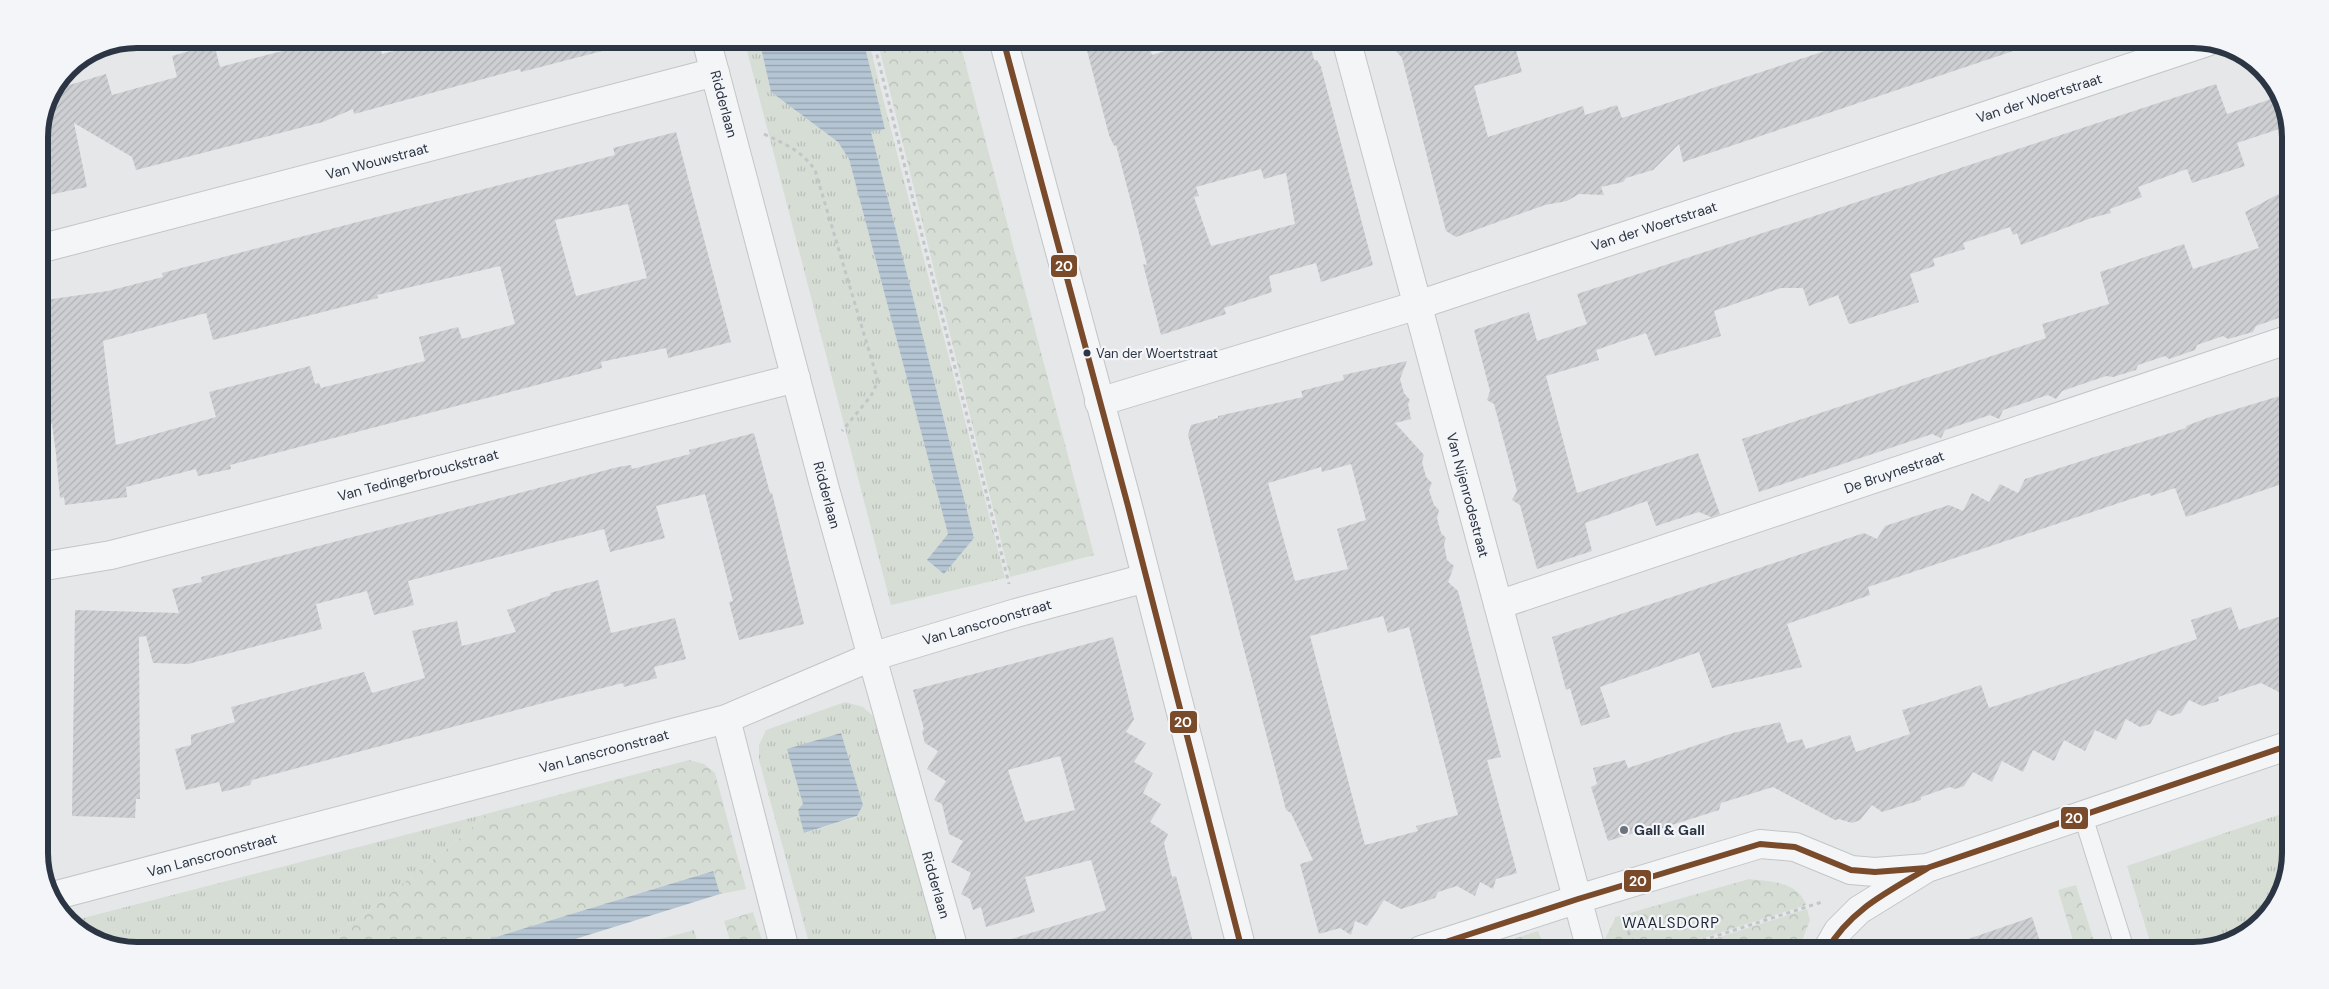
<svg xmlns="http://www.w3.org/2000/svg" width="2329" height="989" viewBox="0 0 2329 989" font-family="'DM Sans',sans-serif">
<style>
.grass{fill:url(#grass-tufts);fill-rule:evenodd}
.forest{fill:url(#forest-crowns)}
.water{fill:url(#water-rules)}
.building{fill:url(#building-hatch);fill-rule:evenodd}
.lines{fill:none;stroke-linecap:round;stroke-linejoin:round}
.lane-casing{stroke:#c3c5c7;stroke-width:20}
.street-casing{stroke:#c3c5c7;stroke-width:30}
.path{stroke:#c3c5c8;stroke-width:3;stroke-dasharray:4 4;stroke-linecap:butt}
.lane{stroke:#f4f5f6;stroke-width:18}
.street{stroke:#f4f5f6;stroke-width:28}
.bus-1-casing{stroke:#f3f5f8;stroke-width:10}
.bus-1{stroke:#7a4b2a;stroke-width:6}
.bus-dot{fill:#2b3543;stroke:#f3f5f8;stroke-width:2}
.poi-dot{fill:#6c737d;stroke:#f3f5f8;stroke-width:2}
.labels{text-anchor:middle;stroke-width:4.5;stroke-linejoin:round;paint-order:stroke}
.bus-label{font-size:13px;fill:#2b3543;stroke:#f3f5f8;text-anchor:start}
.street-label{font-size:14px;fill:#2b3543;stroke:#f3f5f8}
.poi-label{font-size:14px;font-weight:bold;fill:#2b3543;stroke:#f3f5f8;text-anchor:start}
.neighbourhood-label{font-size:15px;letter-spacing:1px;fill:#1d2634;stroke:#f3f5f8}
.rim{fill:none;stroke:#2b3543;stroke-width:6}
.line-badge{stroke:#f3f5f8;stroke-width:2}
.badge-label{font-size:14px;text-anchor:middle;font-weight:bold;fill:#fff}
</style>
<defs>
<pattern id="grass-tufts" width="24" height="20" patternUnits="userSpaceOnUse" patternTransform="scale(1.25)"><rect width="24" height="20" fill="#d6ddd5"/><path d="M3 7l-1-3M5 7V3M7 7l1-3M15 17l-1-3M17 17v-4M19 17l1-3" fill="none" stroke="#b8beb8"/></pattern>
<pattern id="forest-crowns" width="20" height="18" patternUnits="userSpaceOnUse" patternTransform="scale(1.25)"><rect width="20" height="18" fill="#d6ddd5"/><path d="M2 6a3 3 0 1 1 6 0M12 15a3 3 0 1 1 6 0" fill="none" stroke="#b8beb8"/></pattern>
<pattern id="water-rules" width="6" height="5" patternUnits="userSpaceOnUse" patternTransform="scale(1.25)"><rect width="6" height="5" fill="#b5c5d3"/><path d="M0 2.5h6" fill="none" stroke="#93a1ad"/></pattern>
<pattern id="building-hatch" width="6" height="6" patternUnits="userSpaceOnUse" patternTransform="scale(1.25)"><rect width="6" height="6" fill="#cdcfd2"/><path d="M-1 1l2-2M0 6l6-6M5 7l2-2" fill="none" stroke="#b0b2b6"/></pattern>
</defs>
<rect width="100%" height="100%" fill="#e5e7e9"/>
<!-- grass -->
<path class="grass" d="M744,39H759L771,92L838,142L849,159L948,534L974,538L871,132L885,129L863,39H868L1005,578L891,605Z
M845,702L863,707L875,718L939,950H811L759,760V745L766,730ZM840,733L863,805L856,817L805,833L798,810L803,804Z
M2290,811V852L2283,889L2247,934L2192,950H2182L2178,940L2152,948L2127,866Z
M486,814L465,834L361,917L332,936L289,950H166L88,934L72,921Z
M694,930L700,950H635L634,946Z"/>
<!-- forest -->
<path class="forest" d="M877,39H959L1094,555L1010,577Z
M689,760L704,764L715,773L746,889L720,894L712,871L453,950H289L332,936L361,917L465,834L486,814Z
M1749,879C1771,882 1798,881 1806,905L1666,950H1606L1604,941L1616,917Z
M2076,885L2097,950H2076L2058,890Z
M1807,909L1810,920L1803,938L1787,950H1679Z
M753,912L765,950H733L724,921Z
M1538,931L1545,950H1480Z
M88,934L166,950C140,950 110,951 88,934Z"/>
<!-- water -->
<path class="water" d="M759,39H863L885,129L871,132L974,538L944,574L927,560L948,534L849,159L838,142L771,92Z
M841,733L863,805L857,816L804,833L798,810L803,804L787,749Z
M713,871L720,894L540,950H453Z"/>
<!-- building -->
<path class="building" d="M300,39H378L382,54L441,39H612L614,48L521,72L520,69L354,114L353,109L323,122L136,170L132,157L74,123L87,187L39,197V131L46,99L64,73L66,86L106,74L112,95L177,77L172,56L214,44L220,67L302,46Z
M1084,39H1148L1152,55L1205,39H1309L1314,60H1317L1321,67L1373,265L1321,282L1316,263L1269,276L1272,292L1224,308L1226,314L1161,335L1143,264L1147,265L1130,198L1116,145L1114,146L1109,135ZM1261,169L1264,179L1286,173L1295,224L1211,246L1194,197L1199,196L1196,187Z
M1386,39H1513L1522,72L1474,86L1488,137L1583,106L1585,115L1617,105L1622,118L1861,39H2036L2037,43L1683,162L1679,144L1653,170L1626,178L1623,182L1601,187L1604,195L1579,194L1567,201L1545,205L1456,237L1446,231L1402,58Z
M2216,84L2227,114L2277,97L2288,126L2237,143L2245,166L2192,183L2187,169L2138,187L2142,197L2110,209L2111,213L2091,218L2021,245L2017,233L2013,235L2010,227L1963,243L1965,249L1933,259L1935,266L1910,274L1919,302L1854,323L1849,324L1838,295L1809,306L1803,288H1781L1714,311L1721,336L1655,356L1646,333L1596,350L1599,360L1546,376L1577,493L1698,453L1720,514L1711,517L1699,512L1656,526L1647,501L1585,523L1592,551L1537,569L1520,505L1512,500L1517,491L1494,404L1487,400L1490,391L1474,330L1529,312L1537,341L1587,324L1577,294Z
M676,132L731,342L668,358L666,348L601,362L602,368L230,465L231,469L198,476L196,469L126,487L127,497L65,505L64,497L60,498L56,454L52,424H49L44,382H47L39,321V301L108,291L163,277L162,273L615,155L613,148ZM628,204L647,278L576,296L555,220ZM500,266L515,324L462,339L458,327L419,337L425,361L321,388L319,383L315,384L310,366L209,392L216,417L116,445L103,341L206,313L213,340L378,298L377,295Z
M2290,188V314L2256,326L2253,332L2228,339L2223,336L2197,345L2195,350L2169,359L2165,356L2138,365L2136,370L2113,377L2106,376L2062,391L2056,399L2048,395L2003,410L1999,419L1990,415L1945,430L1941,438L1932,434L1759,492L1742,439L2046,338L2042,324L2109,304L2100,272L2184,244L2193,269L2259,248L2245,212Z
M1407,361L1400,379L1404,393L1410,400L1408,404L1411,419L1395,423L1424,455L1422,462L1426,477L1432,483L1429,490L1434,505L1439,510L1437,518L1441,533L1446,538L1444,544L1447,560L1454,566L1448,582L1458,591L1501,757L1487,760L1517,873L1496,879L1493,889L1480,882L1475,896L1457,886L1438,892L1435,898L1401,909L1384,900L1367,926L1355,921L1351,935L1340,928L1319,934L1300,864L1313,860L1291,813L1286,810L1188,435L1191,425L1218,418V416L1303,397L1301,391L1344,380L1343,375ZM1351,464L1366,520L1337,529L1348,569L1295,581L1268,483L1321,467L1322,472ZM1383,616L1388,633L1409,627L1458,815L1416,826L1418,831L1365,845L1310,636Z
M2290,393V481L2186,517L2175,488L2151,496L2149,493L1868,587L1870,595L1787,624L1802,667L1712,688L1699,652L1600,687L1610,717L1581,726L1570,688L1566,690L1552,637L1864,533L1877,539L1885,526L1949,505L1963,511L1972,493L1989,502L2000,484L2018,493L2025,479L2186,428V426L2210,417Z
M754,433L770,493H772L804,624L739,640L729,602L733,601L705,494L656,506L665,538L610,552L604,529L408,581L414,605L374,615L367,591L316,604L322,629L188,664L153,663L146,636L139,637L140,799H136L135,818L72,816L75,610L179,613L172,589L202,582L201,577L618,467L631,465L632,469L690,454L689,450Z
M598,580L611,633L675,618L686,659L654,667L657,678L624,687L623,683L562,698L252,780L250,785L222,792L219,782L186,790L175,749L191,745V735L235,722L231,707L364,672L372,693L425,678L412,631L457,621L462,646L516,632L507,610L551,595L550,593Z
M2231,607L2239,630L2290,613V673L2279,677L2285,695L2261,683L2218,697L2219,701L2202,706L2189,700L2181,713L2171,716L2158,710L2150,724L2140,727L2126,719L2116,740L2095,730L2085,751L2064,740L2054,761L2033,750L2023,772L2002,761L1992,782L1973,772L1964,786L1955,789L1950,787L1921,797V800L1882,812L1872,805L1860,820L1852,823L1839,819L1835,820L1773,787L1721,803L1719,810L1650,832L1647,829L1608,841L1591,787L1597,784L1593,768L1625,760L1628,768L1733,733L1780,722L1787,743L1802,739L1806,749L1850,735L1856,752L1910,734L1902,710L1937,700L1981,685L1989,708L2197,639L2191,620Z
M1113,637L1134,719L1126,732L1146,743L1134,762L1153,773L1143,793L1161,804L1150,822L1168,834L1164,843L1172,877L1176,876L1195,950H999L998,943L1106,910L1091,860L1025,877L1035,912L986,927L981,907L973,910L970,899L961,894L971,873L951,862L963,841L949,834L942,804L934,800L946,781L927,769L938,751L925,743L922,732L924,729L913,690ZM1060,756L1075,810L1025,822L1008,770Z
M2032,917L2043,950H1949L1948,946Z"/>
<g class="lines">
<!-- lane casing -->
<g class="lane-casing">
<path id="lane" d="M2083,816L2125,950"/>
</g>
<!-- street casing -->
<g class="street-casing">
<path id="street" d="M706,39L825,489L954,950
M1003,39L1128,506L1242,950
M1346,39L1591,950
M39,249L715,72
M1099,402L1418,305L2207,42
M39,567L111,555L796,378
M1498,605L2290,339
M726,719L785,950
M53,896L726,719L871,657L1016,613L1146,578
M1421,950L1578,899L1760,844L1795,847L1851,870L1875,872L1927,868
M1827,950L1838,931L1859,910L1927,868L2290,745"/>
</g>
<!-- path -->
<path class="path" d="M873,39L1009,584
M764,134C785,144 802,151 815,170L878,381L871,396L842,431
M1621,917L1637,950
M1672,950L1822,902"/>
<!-- lane -->
<use href="#lane" class="lane"/>
<!-- street -->
<use href="#street" class="street"/>
<!-- bus-1 casing -->
<g class="bus-1-casing">
<path id="bus-1" d="M1003,39L1128,506L1242,950
M1421,950L1578,899L1760,844L1795,847L1851,870L1875,872L1927,868L2290,745
M1827,950C1851,909 1888,892 1928,868"/>
</g>
<!-- bus-1 -->
<use href="#bus-1" class="bus-1"/>
</g>
<!-- markers -->
<circle class="bus-dot" cx="1087" cy="353" r="4.5"/>
<circle class="poi-dot" cx="1624" cy="830" r="5"/>
<g class="labels">
<!-- bus labels -->
<g class="bus-label">
<text x="1096" y="358">Van der Woertstraat</text>
</g>
<!-- street labels -->
<g class="street-label">
<text transform="translate(2039 98) rotate(-18)" y="5">Van der Woertstraat</text>
<text transform="translate(724 104) rotate(75)" y="5">Ridderlaan</text>
<text transform="translate(377 161) rotate(-15)" y="5">Van Wouwstraat</text>
<text transform="translate(1654 226) rotate(-18)" y="5">Van der Woertstraat</text>
<text transform="translate(1894 472) rotate(-19)" y="5">De Bruynestraat</text>
<text transform="translate(418 475) rotate(-15)" y="5">Van Tedingerbrouckstraat</text>
<text transform="translate(827 495) rotate(75)" y="5">Ridderlaan</text>
<text transform="translate(1468 495) rotate(75)" y="5">Van Nijenrodestraat</text>
<text transform="translate(987 622) rotate(-16)" y="5">Van Lanscroonstraat</text>
<text transform="translate(604 751) rotate(-15)" y="5">Van Lanscroonstraat</text>
<text transform="translate(212 855) rotate(-15)" y="5">Van Lanscroonstraat</text>
<text transform="translate(936 885) rotate(74)" y="5">Ridderlaan</text>
</g>
<!-- poi labels -->
<g class="poi-label">
<text x="1634" y="835">Gall &amp; Gall</text>
</g>
<!-- neighbourhood labels -->
<g class="neighbourhood-label">
<text x="1671" y="928">WAALSDORP</text>
</g>
</g>
<!-- crop -->
<path d="M0 0H2329V989H0ZM137 48H2193A89 89 0 0 1 2282 137V853A89 89 0 0 1 2193 942H137A89 89 0 0 1 48 853V137A89 89 0 0 1 137 48Z" fill="#f3f5f8" fill-rule="evenodd"/>
<path class="rim" d="M137 48H2193A89 89 0 0 1 2282 137V853A89 89 0 0 1 2193 942H137A89 89 0 0 1 48 853V137A89 89 0 0 1 137 48Z"/>
<g class="line-badge">
<rect x="1050" y="254" width="28" height="24" rx="5" fill="#7a4b2a"/>
<rect x="1169" y="710" width="29" height="24" rx="5" fill="#7a4b2a"/>
<rect x="2060" y="806" width="29" height="24" rx="5" fill="#7a4b2a"/>
<rect x="1623" y="869" width="29" height="24" rx="5" fill="#7a4b2a"/>
</g>
<g class="badge-label">
<text x="1064" y="271">20</text>
<text x="1183" y="727">20</text>
<text x="2074" y="823">20</text>
<text x="1638" y="886">20</text>
</g>
</svg>
